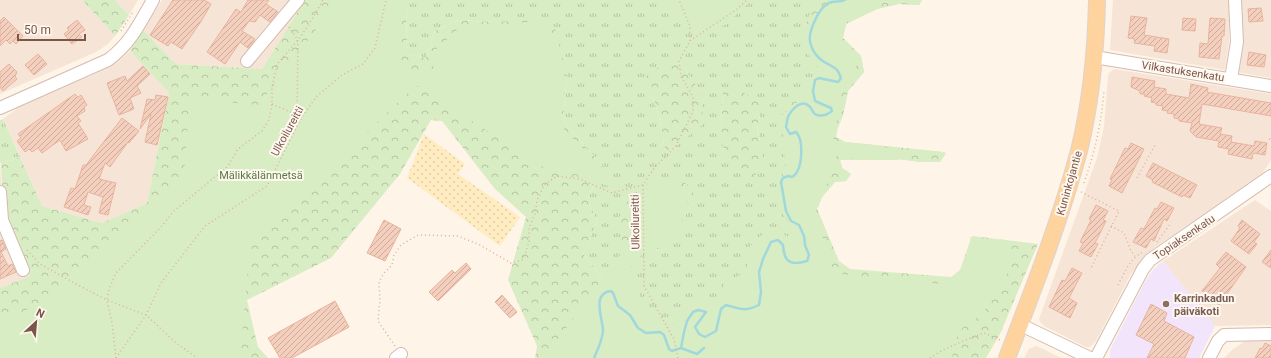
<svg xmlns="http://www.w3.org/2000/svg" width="1271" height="358" viewBox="0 0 1271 358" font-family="Roboto,sans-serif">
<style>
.residential{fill:#f6e5d6}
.education{fill:#f1e4fb}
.grass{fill:url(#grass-tufts);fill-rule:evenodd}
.forest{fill:url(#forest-crowns)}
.sand{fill:url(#sand-dots)}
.green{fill:#d9edc5}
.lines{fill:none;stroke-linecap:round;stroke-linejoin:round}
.stream{stroke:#a0d8dc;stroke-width:2.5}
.building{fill:url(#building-hatch);stroke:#e9b39d}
.minor-casing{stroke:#d4bcaf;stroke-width:14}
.major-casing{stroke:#ddd3d0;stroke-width:18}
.path{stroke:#dbb2a0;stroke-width:1.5;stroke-dasharray:1 3;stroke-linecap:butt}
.minor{stroke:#fff;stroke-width:12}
.major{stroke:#ffd39e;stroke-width:16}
.education-dot{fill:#8d6e63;stroke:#fff8f0;stroke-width:1.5}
.labels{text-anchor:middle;stroke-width:4;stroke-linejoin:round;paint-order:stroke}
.street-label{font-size:11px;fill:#7b5749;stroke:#fff8f0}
.park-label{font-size:11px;fill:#557b3d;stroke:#fff8f0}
.education-label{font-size:11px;font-weight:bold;fill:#785e54;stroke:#fff8f0;text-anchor:start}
</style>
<defs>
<pattern id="grass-tufts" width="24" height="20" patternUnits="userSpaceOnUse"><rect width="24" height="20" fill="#d9edc5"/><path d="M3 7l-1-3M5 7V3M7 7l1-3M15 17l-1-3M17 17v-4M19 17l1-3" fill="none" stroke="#b5c3a2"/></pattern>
<pattern id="forest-crowns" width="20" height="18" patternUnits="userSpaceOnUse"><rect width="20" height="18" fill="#d9edc5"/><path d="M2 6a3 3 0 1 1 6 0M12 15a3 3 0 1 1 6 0" fill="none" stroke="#b5c3a2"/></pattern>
<pattern id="sand-dots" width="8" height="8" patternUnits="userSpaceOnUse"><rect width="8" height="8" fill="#ffecc1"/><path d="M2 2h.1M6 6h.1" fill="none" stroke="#decca7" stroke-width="1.8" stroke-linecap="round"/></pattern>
<pattern id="building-hatch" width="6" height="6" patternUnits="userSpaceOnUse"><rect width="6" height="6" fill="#f5cfbe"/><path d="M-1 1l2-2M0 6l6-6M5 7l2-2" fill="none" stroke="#cbab9c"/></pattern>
</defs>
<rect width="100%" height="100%" fill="#fef4e8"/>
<!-- residential -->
<path class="residential" d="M0,0H82L115,36L108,44L96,52L0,94Z
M115,0H138L129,15Z
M162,0H305L262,69L176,64L143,30Z
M1113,0H1229V42L1225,70L1110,50Z
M1241,0H1271V78L1237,72L1242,32Z
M130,51L169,93L147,203L102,223L42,206L3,119L19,107L104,70L118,62Z
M1114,69L1271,94V160L1261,176L1252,182L1154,248L1131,274L1096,341L1090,347H1086L1044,326L1040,322L1039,319L1097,158L1104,127L1108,76L1109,73Z
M0,162L4,217L30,276L0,288Z
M1255,200L1271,211V325L1215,326L1163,261Z
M1271,337V358H1224L1233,349L1245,341L1252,339Z
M1036,346L1041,348L1061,358H1024L1029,349Z"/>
<!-- education -->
<path class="education" d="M1163,261L1215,326L1199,358H1110V350L1145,282L1153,270Z"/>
<!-- grass -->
<path class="grass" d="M406,0H922L919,5L898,4L877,9L846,24L843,38L861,56L864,72L848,91L843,115L837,130L836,137L845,142L943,152L946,153L940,162H921L898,159L840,160L842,168L851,174L846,181L835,182L822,197L817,209L834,250L670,358L619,299L583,254L597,221L587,199L603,166L563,121L567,75L492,22L458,20L435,31L426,58L407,54ZM679,61L690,77L676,146L671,153L665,150L659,116L652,95ZM723,93L760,116L757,125L760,141L723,149L721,121ZM643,185L690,207L664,250L652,251L619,218L627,203Z
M3,119L20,157L1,164L0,162V120Z"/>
<!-- forest -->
<path class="forest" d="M82,0H115L129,15L115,36Z
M305,0H406L407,54L426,58L435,31L458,20L492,22L538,20L555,29L567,75L563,121L603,166L587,199L597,221L583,254L619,299L670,358H535L537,346L508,280L526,217L495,189L442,121L431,120L400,174L331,258L247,300L258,347L268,358H0V288L30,276L4,217L1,164L20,157L42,206L102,223L147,203L169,93L130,51L143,30L176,64L262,69Z
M820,0H922L919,5L898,4L877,9L846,24L843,38L861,56L864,72L848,91L843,115L837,130L836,137L845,142L943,152L946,153L940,162H921L898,159L840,160L842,168L851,174L846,181L835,182L822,197L817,209L839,261L850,269L951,277L960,270L972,236L1038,244L1000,334L986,358H750L799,246L792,227L781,212L777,187L785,171L783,115L791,103L811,96L809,86L825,70C821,68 816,67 814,64C801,50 803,11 820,0Z
M679,61L702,94L703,124L676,146L671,153L665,150L659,116L646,76L663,64Z
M731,89L744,93L759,102L760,116L757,125L763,161L757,173L749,181C739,172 729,162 724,149C719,137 722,107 723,93Z
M672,176L688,185L694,194L690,207L683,219L677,236L664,250L652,251L630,258L621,238L619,218L627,202L643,185Z"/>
<!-- sand -->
<path class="sand" d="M424,134L465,164L458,174L520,217L500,246L407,178Z"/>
<!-- green -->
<path class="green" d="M334,0H407L402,13L398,69L433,71L435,50L457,30L545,20C557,40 565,64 565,88C564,101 562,113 560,125L616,183L608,186L573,173L548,170L416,85L250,244L240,358H0V323L49,299L83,264L121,239L184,174L190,99L258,105L332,9Z
M669,0H752L725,25L695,36Z
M840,0H917L909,4L898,2L883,3L843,24L840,30L841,39L861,58L842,92L833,141L899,149V160H859L837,155L826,188L819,196L815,205L821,236L833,251L832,255V273L941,284L962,271L971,237L1003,241L1012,262C1005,282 995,300 980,315C974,321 965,324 960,331C955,339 954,349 952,358H544L634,236L628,224L627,216L638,190L648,184L659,187L671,174L682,187L688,203L677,235L656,249H650L639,257L631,267L632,275L649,319L661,326L666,328L675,324C680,313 688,300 701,298C707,298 712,299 717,296C723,293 723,285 726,280C732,277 739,277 744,273C750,267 746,258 748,252C750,242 769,229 779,226L786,237L791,234C792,220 778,212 777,197C777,187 786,175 786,168C785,151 782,133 781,116L804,96L823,65L806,53L804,44L807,28L810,23Z"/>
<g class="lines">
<!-- stream -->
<path class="stream" d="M681,348L697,354L704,348
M594,358C598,349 602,341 603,331C603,319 591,293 611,291L613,293L618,306L630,315L638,328L646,333L660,332L664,335L669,349L672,351L681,348L684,332L687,321L693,312L698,310L706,312L695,327L699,334L705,337L716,331L721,309L726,305C741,309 745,312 759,305L761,292L759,272L763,259L771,242L778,240L783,245C784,262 790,266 807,261L809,255L805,245L804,236L799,225L791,221L786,211L781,182L783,178L788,176L792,177C803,171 804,140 796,132L790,134L786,127C787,123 787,118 789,115C793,108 802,99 809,106C813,109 812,114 817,115C823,117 828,114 832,111L831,108L815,101L813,91L815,80L819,78L838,82L841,78C840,76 839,72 837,70C832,65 824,63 819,58C816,55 812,49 811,45C806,35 818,10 827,4C833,0 839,3 845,0"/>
</g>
<!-- building -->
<path class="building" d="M173,0H204L211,4L202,20L182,49L171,42L168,46L150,35Z
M248,0H269L266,4L278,12L270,22L260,15L255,22L249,21L242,31L255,39L248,48L240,42L225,64L207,52L236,9L241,12Z
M1261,8L1263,21L1249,22L1248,9Z
M1131,16L1147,18L1144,35L1169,39L1167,53L1154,51L1155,46L1134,43L1135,39L1128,38Z
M4,17L23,36L16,44L13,41L10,44L6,40L0,46V21Z
M1183,18L1196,19L1195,31L1182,30Z
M1210,18L1225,19L1224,36H1222L1219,59L1199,57L1200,43L1208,44Z
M77,20L85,30L79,34L82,37L72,44L64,34L69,30L67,28Z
M1249,52L1266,55L1264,67L1247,65Z
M38,54L47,64L34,75L25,65Z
M9,64L17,72L15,76L17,79L3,91L0,87V72Z
M143,66L150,74L137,86L141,93L130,98L134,109L119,115L107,83L125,76L127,81Z
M1132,77L1155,81L1154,87L1166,89V94L1189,98L1191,84L1208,88L1207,92L1271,103V116L1202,104L1199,124L1222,128L1220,134L1232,136L1231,142L1254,146L1255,141L1267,143L1265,155L1253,153L1252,159L1228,154L1229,149L1218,147L1219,141L1196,137L1190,131L1192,123L1179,121V119L1174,118V114L1167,113L1168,111L1162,110L1163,106L1156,105V103L1151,102L1152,98L1144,96L1145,94H1140V91L1131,87Z
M75,94L78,97L81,95L87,105L84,107L85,111L77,116L81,121L78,123L88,139L66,151L60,140L42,153L38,148L32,152L29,149L25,152L17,141L21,138L18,134Z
M156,95L168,97L157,145L145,142L151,114L140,129L147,99L155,100Z
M122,118L139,131L129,143L128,142L110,167L105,163L99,179L116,183L108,215L99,213L103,197L88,192L84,205L91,207L88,215L64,207L71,188L75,189L83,165H86Z
M1131,143L1144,149L1122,193L1109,186L1112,180L1110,179L1125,148L1128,149Z
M1153,163L1197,185L1190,198L1183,195L1182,197L1152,182L1153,180L1146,176Z
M1161,202L1174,208L1167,221L1164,219L1154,241L1151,239L1146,248L1133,242L1141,228L1144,229L1155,208L1157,209Z
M1096,205L1108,211L1103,220L1106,221L1095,243L1098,244L1091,257L1079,251L1083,243L1080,242L1091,220L1089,219Z
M384,220L401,229L385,261L367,253Z
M1242,220L1260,234L1254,242L1257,244L1249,254L1231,241L1240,228L1238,226Z
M2,240L6,249L1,252L8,266L12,264L16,272L0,279V241Z
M1271,250V268L1262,262Z
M1226,252L1246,267L1219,305L1202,291L1220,268L1216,264Z
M466,263L471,269L438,301L429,292L452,270L455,273Z
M1072,268L1082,273L1069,298L1077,303L1070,318L1049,307L1062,280L1065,281Z
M502,295L517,312L510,318L495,302Z
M335,301L349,327L292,358H280L268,338Z
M1151,304L1167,313L1164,321L1194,337L1185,358H1147L1154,344L1136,335Z
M1265,343L1271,346V358H1255L1260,348L1262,349Z"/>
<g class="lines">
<!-- minor casing -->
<g class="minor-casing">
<path id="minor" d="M1094,57L1271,86
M247,61L298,0
M1231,79L1237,42L1235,0
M0,108L108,60C130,44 140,23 153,0
M0,192L2,220L23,270
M1019,324L1090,358
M396,358L401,354
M1096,358L1143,269L1150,260L1271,176
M1209,358L1218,341L1224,335L1271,334"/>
</g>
<!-- major casing -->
<g class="major-casing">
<path id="major" d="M1007,358C1033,290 1060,221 1079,151C1091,102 1096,50 1097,0"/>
</g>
<!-- path -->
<path class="path" d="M289,27L298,40L297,114
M121,31L133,12
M690,41L737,9L747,0
M272,104L302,117
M1269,139H1271
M1137,178L1155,145
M1084,183C1095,151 1101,125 1104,91
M1081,192L1119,211L1090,270
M1111,226L1124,233L1131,251L1135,256
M1157,242L1171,223
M27,250L40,264L76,284L107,300L146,315L175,342L197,358
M1118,285C1125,272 1129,259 1143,252
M395,346L378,321L380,300L379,282L384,273L392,265L394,255L401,245L418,235L458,236L480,245L511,263L522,260L526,252L529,241V228L535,214L537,201L544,185L557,176L580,179L612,193L643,185
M116,358L146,315L161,283L205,226L267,186L302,117L317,96L342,75L363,64L375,48L386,0
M116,358L112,323L107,300L109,289L116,273L161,227L174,211L228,166L238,149L262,131L269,120L272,104V88L277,64L298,40L308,26L323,0
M678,358L674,339L644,286L643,185L655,167L676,146L693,111V97L681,76L679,61L690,41V26L679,0
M930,358C946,347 966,340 984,333L1000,340"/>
<!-- minor -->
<use href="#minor" class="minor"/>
<!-- major -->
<use href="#major" class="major"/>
</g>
<!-- markers -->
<circle class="education-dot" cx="1166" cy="304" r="4"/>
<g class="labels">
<!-- street labels -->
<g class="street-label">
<text transform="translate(1183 71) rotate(9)" y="4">Vilkastuksenkatu</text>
<text transform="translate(287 131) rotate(-61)" y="4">Ulkoilureitti</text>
<text transform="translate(1069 183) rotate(-74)" y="4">Kuninkojantie</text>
<text transform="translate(635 222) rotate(-91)" y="4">Ulkoilureitti</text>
<text transform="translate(1184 237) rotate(-34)" y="4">Topiaksenkatu</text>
</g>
<!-- park labels -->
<g class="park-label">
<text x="261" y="179">Mälikkälänmetsä</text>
</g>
<!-- education labels -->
<g class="education-label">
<text x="1174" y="302">Karrinkadun<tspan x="1174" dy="13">päiväkoti</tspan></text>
</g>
</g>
<!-- north arrow -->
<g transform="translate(36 322) rotate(26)" stroke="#fff8f0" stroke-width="3" paint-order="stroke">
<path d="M0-3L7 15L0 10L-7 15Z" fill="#7b5749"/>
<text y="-6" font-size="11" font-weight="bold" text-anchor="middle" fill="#7b5749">N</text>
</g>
<!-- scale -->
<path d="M18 34v6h67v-6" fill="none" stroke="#7b5749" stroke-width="2"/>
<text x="24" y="34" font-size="12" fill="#7b5749" stroke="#fff8f0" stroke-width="3" paint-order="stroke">50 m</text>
</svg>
